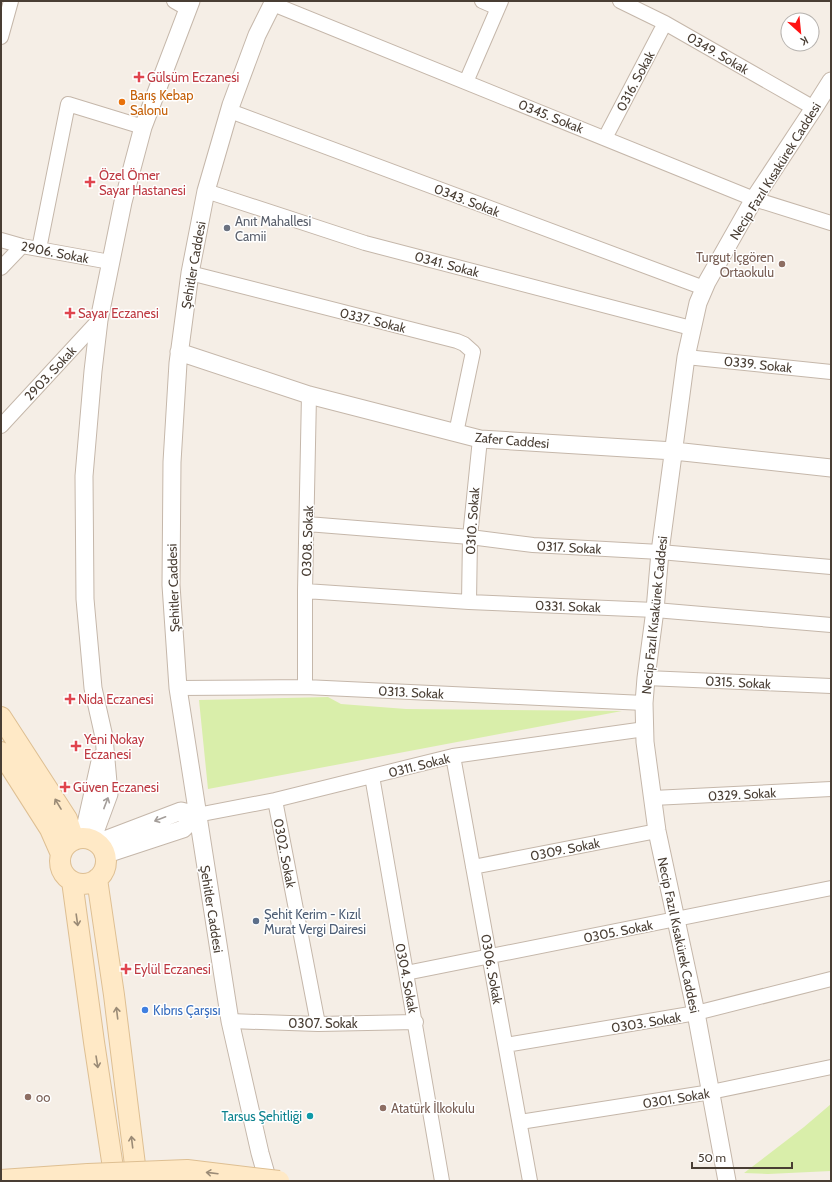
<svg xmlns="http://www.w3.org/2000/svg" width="832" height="1182" viewBox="0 0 832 1182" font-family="Cabin,sans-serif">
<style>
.green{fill:#d9eeaa}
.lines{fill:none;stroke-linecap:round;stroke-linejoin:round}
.minor-casing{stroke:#c5b7aa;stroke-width:16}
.tertiary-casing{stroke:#c5b7aa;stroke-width:19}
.secondary-casing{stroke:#debf92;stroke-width:22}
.minor{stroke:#fff;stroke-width:14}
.tertiary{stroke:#fff;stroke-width:17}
.secondary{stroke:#ffe9c6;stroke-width:20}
.secondary-bridge-casing{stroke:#debf92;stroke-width:22;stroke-linecap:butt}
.secondary-bridge{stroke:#ffe9c6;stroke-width:20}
.oneway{stroke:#a49e9a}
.oneway2{stroke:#9b8b76}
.health-dot{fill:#e0444e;stroke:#fff;stroke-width:1.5}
.food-dot{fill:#e8710a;stroke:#fff;stroke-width:1.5}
.worship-dot{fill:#6b7280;stroke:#fff;stroke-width:1.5}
.education-dot{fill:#8d6e63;stroke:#fff;stroke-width:1.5}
.service-dot{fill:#5c6f8a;stroke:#fff;stroke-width:1.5}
.shop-dot{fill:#3f7fe0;stroke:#fff;stroke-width:1.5}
.culture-dot{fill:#0f9aa8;stroke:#fff;stroke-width:1.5}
.labels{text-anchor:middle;stroke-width:3;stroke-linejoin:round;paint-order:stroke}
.street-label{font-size:13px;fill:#493e34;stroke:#fff}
.health-label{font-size:13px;fill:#be3a42;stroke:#fff;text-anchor:start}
.food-label{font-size:13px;fill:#c56008;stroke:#fff;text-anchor:start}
.worship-label{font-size:13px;fill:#5b616d;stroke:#fff;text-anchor:start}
.education-label{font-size:13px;fill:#785e54;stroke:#fff;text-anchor:start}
.service-label{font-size:13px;fill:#4e5e75;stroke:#fff;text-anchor:start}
.shop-label{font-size:13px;fill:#366cbe;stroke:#fff;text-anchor:start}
.culture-label{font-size:13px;fill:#0d838f;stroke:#fff;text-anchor:end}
</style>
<rect width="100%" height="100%" fill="#f5eee6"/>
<!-- green -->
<path class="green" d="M328,697L341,704L406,709L622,711L208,789L199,700Z
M831,1104V1171L768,1174L744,1173L804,1127Z"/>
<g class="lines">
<!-- minor casing -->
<g class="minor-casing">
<path id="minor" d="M174,1L188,9
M482,1L498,8
M620,1L665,23L814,108
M273,4L754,199L831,223
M1,37L11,1
M466,82L501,1
M230,111L704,288
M605,138L665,23
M206,191L365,243L691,328
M1,240L22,246L110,262
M39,249L68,104L143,127
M1,268L22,246
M190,273L457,341L464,344L473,352L456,433
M686,357L831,372
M1,426L99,320
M307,524L470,537L533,545L660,552L831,567
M305,591L469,602L655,610L831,625
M469,602L470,537L480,439
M646,678L831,686
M305,687V591L309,395
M178,688L305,687L644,703
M453,756L530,1181
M372,776C395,911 419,1046 442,1181
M653,798L831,789
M275,800L318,1024
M197,815L275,800L453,756L645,729
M473,867L657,831
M406,973L831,888
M230,1021L318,1024L416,1022
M506,1045L696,1013L831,979
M520,1122L711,1092L831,1067"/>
</g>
<!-- tertiary casing -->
<g class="tertiary-casing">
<path id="tertiary" d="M179,352L309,395L480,439L674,451L831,468
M83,837L101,757
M92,840L109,794L104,737L93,688L85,599L84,476L93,371L99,320L123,202L143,127L191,1
M97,843L181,811L197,815
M104,855L183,829L197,815
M268,1181L260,1153L230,1021L178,688L171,585L172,462L178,363L190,273L206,191L231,105L257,35L274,1
M727,1181L696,1013L657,831L645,742L644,703L646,678L655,610L660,552L686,357L698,303L707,282L754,199L814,108L831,81"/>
</g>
<!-- secondary casing -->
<g class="secondary-casing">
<path id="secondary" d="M1,717L58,805L67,819L74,840
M1,752L50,829L61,854
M60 861a23 23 0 1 1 46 0a23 23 0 1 1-46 0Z
M97,879L114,995L137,1181
M72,881L94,1042L115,1181
M1,1180L88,1174"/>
</g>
<!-- minor -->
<use href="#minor" class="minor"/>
<!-- tertiary -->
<use href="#tertiary" class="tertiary"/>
<!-- secondary -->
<use href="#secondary" class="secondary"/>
<!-- secondary-bridge casing -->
<g class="secondary-bridge-casing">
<path id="secondary-bridge" d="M88,1174L187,1170L279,1181"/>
</g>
<!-- secondary-bridge -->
<use href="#secondary-bridge" class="secondary-bridge"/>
</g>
<!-- one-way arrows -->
<defs><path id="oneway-shaft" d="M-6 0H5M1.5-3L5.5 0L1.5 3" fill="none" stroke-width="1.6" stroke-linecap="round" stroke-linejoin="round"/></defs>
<g class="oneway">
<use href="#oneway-shaft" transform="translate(106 803) rotate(-69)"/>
<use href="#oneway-shaft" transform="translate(160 819) rotate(159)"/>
</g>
<g class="oneway2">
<use href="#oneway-shaft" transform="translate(58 804) rotate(-121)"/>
<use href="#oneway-shaft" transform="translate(77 920) rotate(82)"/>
<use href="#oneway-shaft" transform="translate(117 1013) rotate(-97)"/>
<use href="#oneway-shaft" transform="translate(97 1062) rotate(81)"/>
<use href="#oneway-shaft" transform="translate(132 1142) rotate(-97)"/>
<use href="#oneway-shaft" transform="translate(212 1173) rotate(-173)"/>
</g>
<!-- markers -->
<g class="health-dot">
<path d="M137 71h4v4h4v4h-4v4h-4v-4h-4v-4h4z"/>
<path d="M88 176h4v4h4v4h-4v4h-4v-4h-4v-4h4z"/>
<path d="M68 307h4v4h4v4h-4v4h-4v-4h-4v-4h4z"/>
<path d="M68 693h4v4h4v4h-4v4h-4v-4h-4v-4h4z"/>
<path d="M74 740h4v4h4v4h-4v4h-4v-4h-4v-4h4z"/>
<path d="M63 781h4v4h4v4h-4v4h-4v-4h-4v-4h4z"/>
<path d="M124 963h4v4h4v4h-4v4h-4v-4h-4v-4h4z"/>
</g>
<circle class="food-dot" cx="122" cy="102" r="4"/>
<circle class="worship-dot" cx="227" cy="228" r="4"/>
<g class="education-dot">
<circle cx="782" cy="264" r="4"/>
<circle cx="28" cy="1097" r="4"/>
<circle cx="383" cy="1108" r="4"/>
</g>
<circle class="service-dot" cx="256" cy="921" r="4"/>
<circle class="shop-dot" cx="145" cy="1010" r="4"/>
<circle class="culture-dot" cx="310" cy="1116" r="4"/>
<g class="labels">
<!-- street labels -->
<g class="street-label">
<text transform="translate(718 53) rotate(30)" y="5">0349. Sokak</text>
<text transform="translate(635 81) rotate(-62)" y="5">0316. Sokak</text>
<text transform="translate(551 116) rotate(22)" y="5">0345. Sokak</text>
<text transform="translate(775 171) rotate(-58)" y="5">Necip Fazıl Kısakürek Caddesi</text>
<text transform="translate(467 200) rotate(21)" y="5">0343. Sokak</text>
<text transform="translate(55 252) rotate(11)" y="5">2906. Sokak</text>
<text transform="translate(447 264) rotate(15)" y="5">0341. Sokak</text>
<text transform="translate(193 265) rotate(-80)" y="5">Şehitler Caddesi</text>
<text transform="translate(373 320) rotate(14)" y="5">0337. Sokak</text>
<text transform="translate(758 364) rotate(6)" y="5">0339. Sokak</text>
<text transform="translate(50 373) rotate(-47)" y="5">2903. Sokak</text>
<text transform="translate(512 440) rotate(5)" y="5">Zafer Caddesi</text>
<text transform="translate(472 521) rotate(-86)" y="5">0310. Sokak</text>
<text transform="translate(307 541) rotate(-88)" y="5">0308. Sokak</text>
<text transform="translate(569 547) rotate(3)" y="5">0317. Sokak</text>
<text transform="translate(173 588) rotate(-92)" y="5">Şehitler Caddesi</text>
<text transform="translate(568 606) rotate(2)" y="5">0331. Sokak</text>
<text transform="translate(654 615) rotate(-84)" y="5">Necip Fazıl Kısakürek Caddesi</text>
<text transform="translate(738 682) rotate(3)" y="5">0315. Sokak</text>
<text transform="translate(411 692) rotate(3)" y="5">0313. Sokak</text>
<text transform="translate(419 765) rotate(-14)" y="5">0311. Sokak</text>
<text transform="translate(742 794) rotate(-3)" y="5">0329. Sokak</text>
<text transform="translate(565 849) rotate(-11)" y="5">0309. Sokak</text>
<text transform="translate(285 853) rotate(79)" y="5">0302. Sokak</text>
<text transform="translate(212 909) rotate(81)" y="5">Şehitler Caddesi</text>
<text transform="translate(618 931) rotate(-11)" y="5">0305. Sokak</text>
<text transform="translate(679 935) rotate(78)" y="5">Necip Fazıl Kısakürek Caddesi</text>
<text transform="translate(492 969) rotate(80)" y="5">0306. Sokak</text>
<text transform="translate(407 978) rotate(79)" y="5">0304. Sokak</text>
<text transform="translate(646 1022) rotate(-9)" y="5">0303. Sokak</text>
<text x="323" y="1028">0307. Sokak</text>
<text transform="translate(676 1098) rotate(-9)" y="5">0301. Sokak</text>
</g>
<!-- health labels -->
<g class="health-label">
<text x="147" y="82">Gülsüm Eczanesi</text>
<text x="99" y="180">Özel Ömer<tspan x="99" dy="15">Sayar Hastanesi</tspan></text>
<text x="78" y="318">Sayar Eczanesi</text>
<text x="78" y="704">Nida Eczanesi</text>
<text x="84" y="744">Yeni Nokay<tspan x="84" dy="15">Eczanesi</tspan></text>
<text x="73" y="792">Güven Eczanesi</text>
<text x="134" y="974">Eylül Eczanesi</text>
</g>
<!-- food labels -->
<g class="food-label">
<text x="130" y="100">Barış Kebap<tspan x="130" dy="15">Salonu</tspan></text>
</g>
<!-- worship labels -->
<g class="worship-label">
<text x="235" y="226">Anıt Mahallesi<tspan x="235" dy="15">Camii</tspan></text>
</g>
<!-- education labels -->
<g class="education-label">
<text x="774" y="262" text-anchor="end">Turgut İçgören<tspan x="774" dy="15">Ortaokulu</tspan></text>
<text x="36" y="1102">oo</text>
<text x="391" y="1113">Atatürk İlkokulu</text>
</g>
<!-- service labels -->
<g class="service-label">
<text x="264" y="919">Şehit Kerim - Kızıl<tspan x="264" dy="15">Murat Vergi Dairesi</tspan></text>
</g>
<!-- shop labels -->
<g class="shop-label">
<text x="153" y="1015">Kıbrıs Çarşısı</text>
</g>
<!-- culture labels -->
<g class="culture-label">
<text x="302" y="1121">Tarsus Şehitliği</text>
</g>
</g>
<!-- border -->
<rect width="832" height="1182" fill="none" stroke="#493e34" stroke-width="4"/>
<!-- north arrow -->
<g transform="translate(800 32) rotate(153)"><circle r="19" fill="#ffffff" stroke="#b6b2ae"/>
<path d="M0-3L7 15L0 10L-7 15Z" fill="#ff1313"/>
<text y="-6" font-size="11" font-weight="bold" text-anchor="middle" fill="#493e34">K</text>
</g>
<!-- scale -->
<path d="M692 1162v6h100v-6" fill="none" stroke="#493e34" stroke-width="2"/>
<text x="698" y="1162" font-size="12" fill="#493e34" stroke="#ffffff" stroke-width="3" paint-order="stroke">50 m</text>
</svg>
